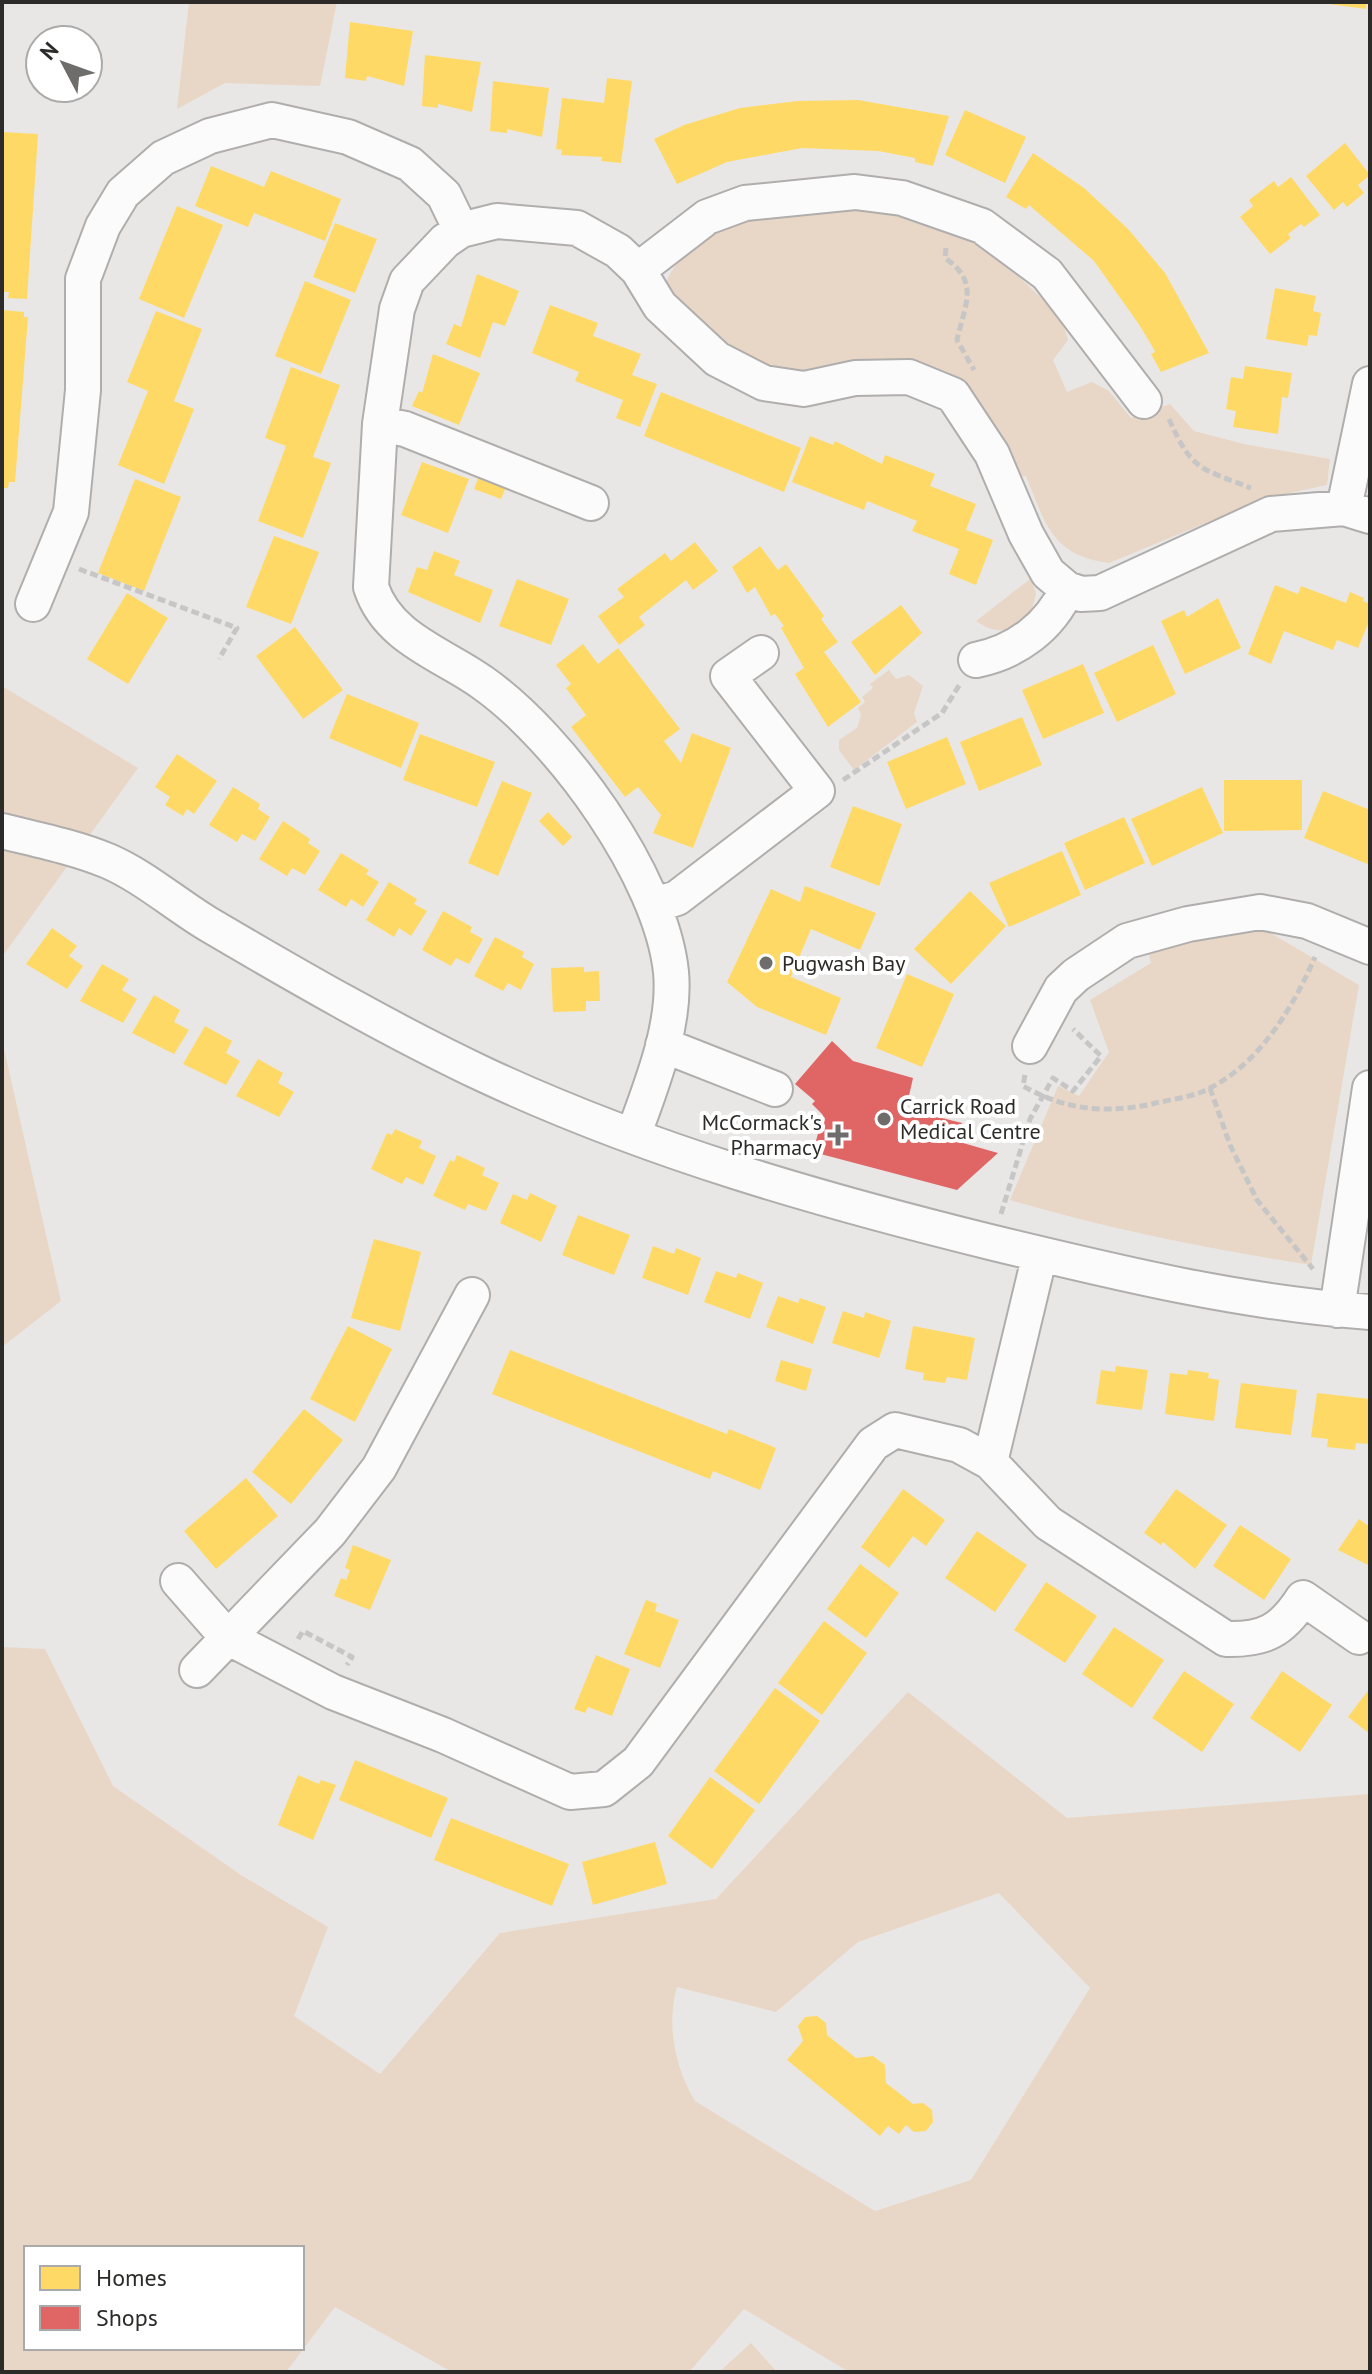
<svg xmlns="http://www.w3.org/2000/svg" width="1372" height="2374" viewBox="0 0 1372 2374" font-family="'PT Sans',sans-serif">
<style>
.green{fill:#e8d7c6;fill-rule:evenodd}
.homes{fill:#ffd966}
.shops{fill:#e06666}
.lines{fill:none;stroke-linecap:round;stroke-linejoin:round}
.minor-casing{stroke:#b0aead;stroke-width:38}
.path{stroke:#c6c6c6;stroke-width:5;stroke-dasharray:8 4;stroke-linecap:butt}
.minor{stroke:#fcfbfb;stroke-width:34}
.poi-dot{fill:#6e6d6b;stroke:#fff;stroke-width:3}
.labels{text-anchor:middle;stroke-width:8;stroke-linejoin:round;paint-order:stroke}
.poi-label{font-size:22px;fill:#2c2b2a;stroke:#fff;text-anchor:start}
</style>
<rect width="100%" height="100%" fill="#e9e7e5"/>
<!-- green -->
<path class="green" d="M189,2H337L320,86L225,83L177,109Z
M874,208L938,222L992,251L1061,317L1068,340L1053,360L1067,392L1092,382L1109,391L1131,418L1170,404L1194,431L1244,444L1330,459L1327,485L1266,498L1109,563C1052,556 1045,523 1026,476L1016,478L928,371L905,358L858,362L790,377L730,358L691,325L666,283C674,259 712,226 737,217C770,205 837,209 874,208Z
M1030,579L1036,593L1030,617C1009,631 998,636 976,621Z
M889,670L896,679L909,675L923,686L914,713L917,722L854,770L839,750V740L857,728L861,715L858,708L865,702L862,697L873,688L870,684Z
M2,686L138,768L2,957Z
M1267,931L1359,985L1311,1265C1209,1249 1109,1229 1010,1200L1058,1086L1079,1096L1109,1052L1090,1000L1151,963L1148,951L1191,938Z
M2,1040L61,1301L2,1347Z
M2,1647L45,1649L113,1786L241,1875L328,1927L294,2016L380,2074L500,1933L716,1899L908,1692L1067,1818L1370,1794V2372H849L744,2309L689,2372H452L335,2307L286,2372H2ZM999,1893L1090,1988L971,2180L875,2211L695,2101C675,2068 666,2024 677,1987L776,2012L858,1942ZM26,2248H302V2348H26Z
M751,2343L777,2372H719Z"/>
<!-- homes -->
<path class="homes" d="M1314,2H1367L1366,9Z
M350,22L413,31L404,86L367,76L366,81L345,78Z
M425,55L481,62L472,112L438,104V108L422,106Z
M607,78L632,81L621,163L601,161L602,157L561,155L562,150L556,149L562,98L604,103Z
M493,81L549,88L542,137L507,129V133L490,131Z
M858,100L949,116L933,166L915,162V158L878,151L802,148L727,162L677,184L654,139L684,125L740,108L798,101Z
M965,110L1026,137L1005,183L945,155Z
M2,132L38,134L27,299L8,298L9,292H2Z
M1345,143L1370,175L1358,185L1364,193L1347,207L1343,202L1334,210L1306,176Z
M1033,153L1084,188L1128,229L1165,273L1209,353L1161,372L1151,354L1155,352L1152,346L1138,323L1094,261L1029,205L1026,209L1006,197Z
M211,166L264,187L271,171L341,199L325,241L254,213L248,227L195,206Z
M1291,177L1320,215L1304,227L1301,224L1288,234L1291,238L1270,254L1240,217L1253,206L1249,200L1274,181L1278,187Z
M177,206L223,225L184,318L139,299Z
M335,223L377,239L355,293L313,277Z
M477,274L519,291L505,326L493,322L480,358L446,344L454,324L461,327Z
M305,281L351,300L321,374L275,356Z
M1275,288L1316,296L1313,311L1321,313L1317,336L1309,335L1307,346L1266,339Z
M550,305L598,323L593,336L641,354L632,375L657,384L640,427L616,418L623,400L575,381L579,372L532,353Z
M2,310L24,312V317H28L15,482H9L8,488H2Z
M156,311L202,329L174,401L194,409L164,484L118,465L148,391L127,382Z
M433,354L480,373L459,425L412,406L419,391L422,393Z
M1245,366L1292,373L1288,398L1282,397L1278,434L1233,427L1236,411L1226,409L1231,377L1243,379Z
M291,367L340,385L313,457L331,463L303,538L258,521L286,446L265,438Z
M661,392L801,448L784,492L644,436Z
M810,436L833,445L835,441L882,464L885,455L935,474L930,486L976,504L966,530L993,540L976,585L949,574L959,549L912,531L917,521L867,501L864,510L792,482Z
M422,462L469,479L448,533L401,515Z
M479,476L506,487L501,499L474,489Z
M135,479L181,497L144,591L98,573Z
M274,536L319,552L291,624L246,607Z
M695,542L718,571L693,590L686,580L639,617L645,625L619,645L598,616L624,597L617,589L665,553L671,561Z
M760,546L778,570L786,564L824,616L821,619L838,642L824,652L861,702L828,727L795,674L804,668L781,628L784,626L775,614L771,616L755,587L747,593L732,567Z
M434,551L460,561L454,575L493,590L480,623L408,592L417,567L427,570Z
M517,579L569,599L551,645L499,626Z
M1275,585L1298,594L1301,586L1346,603L1350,592L1364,598L1363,601L1370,604V619L1358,648L1337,640L1333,650L1284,631L1271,664L1248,654Z
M127,593L168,618L128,684L87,659Z
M1218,598L1241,648L1185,674L1161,621L1184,610L1187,617Z
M901,605L922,633L875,675L851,642Z
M295,627L343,690L303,719L256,656Z
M583,644L598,664L618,648L680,729L664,741L681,763L692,733L731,748L693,848L653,833L661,815L638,787L625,797L571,727L586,715L566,688L571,684L556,665Z
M1153,645L1176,694L1117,722L1094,673Z
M1083,664L1104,713L1043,739L1022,690Z
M347,694L419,723L401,768L329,738Z
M1022,717L1042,765L979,791L960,742Z
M420,734L495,762L477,807L403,780Z
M947,737L966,784L906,809L887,762Z
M177,754L217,781L194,814L187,809L183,816L165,805L170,797L155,787Z
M1224,780H1302V830L1224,831Z
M502,781L532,793L498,876L468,863Z
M233,787L260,804L258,809L270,817L255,841L242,834L237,842L209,825Z
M1202,787L1223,833L1152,866L1131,819Z
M1323,791L1370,810V865L1304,838Z
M853,806L902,824L879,886L830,867Z
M548,812L572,837L563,846L539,821Z
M1124,817L1145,863L1085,890L1064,843Z
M283,821L310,839L308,843L320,851L305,875L292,868L287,876L259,859Z
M1062,851L1081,895L1009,927L989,883Z
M341,853L369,870L366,874L379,882L363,907L351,899L346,907L318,890Z
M389,882L417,899L414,904L427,911L411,936L399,928L394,937L366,920Z
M805,886L876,913L860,950L811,929L791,977L841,998L826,1035L757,1007L727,982L771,889L800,902Z
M970,891L1006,926L951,984L914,949Z
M443,911L472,927L470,932L483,939L469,964L456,958L451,966L422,950Z
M52,928L77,946L69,956L83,966L67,989L26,964Z
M495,937L524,952L522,957L534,964L521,990L508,983L503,991L474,976Z
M102,964L129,979L122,990L137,999L123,1023L80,1001Z
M584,967V972L599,971L600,1001H586V1011L553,1012L551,968Z
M907,974L954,994L922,1067L876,1048Z
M154,995L180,1010L174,1022L189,1030L174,1054L132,1033Z
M205,1026L232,1041L226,1053L240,1061L226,1085L183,1064Z
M258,1059L283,1073L278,1083L294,1092L279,1117L236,1096Z
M395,1129L422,1141L419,1148L436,1156L423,1185L406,1177L402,1184L371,1169L387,1133L392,1135Z
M457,1155L485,1168L482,1175L499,1183L486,1211L468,1204L465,1210L433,1196L450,1160L454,1162Z
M530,1193L557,1206L541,1242L500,1223L513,1194L527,1200Z
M578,1215L630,1235L614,1275L562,1255Z
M374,1239L421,1252L400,1331L351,1318Z
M653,1246L674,1254L676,1248L701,1258L688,1295L642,1278Z
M716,1271L736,1278L738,1273L763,1283L750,1319L704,1302Z
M778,1296L798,1303L800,1298L826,1307L813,1344L766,1327Z
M843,1311L864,1318L865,1312L891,1321L879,1358L832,1343Z
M348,1326L392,1349L355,1422L310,1399Z
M913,1326L975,1338L967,1380L947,1377L945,1383L923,1380L924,1373L905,1369Z
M510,1350L727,1434L729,1429L776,1448L760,1490L713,1471L710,1479L492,1394Z
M781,1360L812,1369L806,1391L775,1381Z
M1116,1366L1148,1370L1142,1410L1096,1404L1101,1370L1115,1372Z
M1188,1370L1209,1373L1208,1378L1219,1380L1214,1421L1165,1414L1170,1373L1187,1375Z
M1241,1383L1297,1390L1291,1435L1235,1428Z
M1317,1393L1370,1399V1444L1356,1443L1355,1450L1327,1447L1328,1439L1311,1437Z
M304,1409L343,1440L291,1504L252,1472Z
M246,1478L278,1516L216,1569L184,1531Z
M903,1489L945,1520L926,1546L913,1536L889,1568L861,1547Z
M1176,1489L1227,1525L1195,1569L1163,1542L1161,1545L1144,1533Z
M1359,1519L1370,1527V1566L1338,1550Z
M1240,1525L1291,1559L1264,1600L1213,1566Z
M977,1531L1027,1565L995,1612L945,1578Z
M353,1545L391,1560L370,1610L334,1596L341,1578L346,1580L350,1570L345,1568Z
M860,1564L899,1593L866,1638L827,1609Z
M1046,1582L1097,1616L1065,1663L1014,1630Z
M646,1600L657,1604L655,1611L679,1620L660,1668L624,1654Z
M824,1621L867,1653L822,1715L778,1683Z
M1114,1627L1164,1660L1132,1708L1082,1674Z
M596,1655L630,1669L612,1716L588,1707L585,1713L574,1709Z
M1184,1671L1234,1704L1202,1752L1152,1718Z
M1282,1671L1332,1705L1300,1752L1250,1718Z
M775,1688L820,1721L759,1804L714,1771Z
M1370,1688V1734L1348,1717Z
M355,1760L448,1798L431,1838L339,1800Z
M298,1775L319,1784L321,1780L336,1785L313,1840L278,1825Z
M710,1777L755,1810L712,1869L668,1836Z
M451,1818L569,1864L552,1906L434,1860Z
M655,1842L667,1884L593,1905L582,1862Z
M817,2016L826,2023L827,2035L856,2058L873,2056L885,2065L886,2083L913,2104L923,2103L932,2110L933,2122L926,2131L914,2132L906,2125L899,2134L888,2126L880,2136L787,2060L803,2041L798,2026L805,2017Z"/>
<!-- shops -->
<path class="shops" d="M832,1041L853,1061L913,1078L906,1109L962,1123L956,1141L998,1153L957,1190L813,1152L823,1115L812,1104L815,1101L795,1084Z"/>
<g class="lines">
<!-- minor casing -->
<g class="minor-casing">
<path id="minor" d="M638,270L707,217L745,203L855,192L902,198L982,226L1047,274L1144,401
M380,424L405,429L591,503
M1344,508L1370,384
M33,604L71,512L83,390V279L103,226L123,193L163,158L210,136L272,120L348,137L410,164L444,195L461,230
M976,660C1016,652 1050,627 1067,589
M2,831C38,840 74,847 108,861C143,876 175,904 208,924C298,977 390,1030 485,1075C648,1151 820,1200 994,1243C1118,1273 1242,1303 1370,1312
M655,905L677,898L817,791L728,676L761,653
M663,1045L775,1089
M1030,1046L1061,989L1076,975L1127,941L1188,924L1260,912L1307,921L1370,947
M633,1136C651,1086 676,1026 671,972C661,876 561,738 483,683C443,654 388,639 371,587L380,424L397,309L407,281L445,241L461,230L497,221L577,228L618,251L638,270L660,306L717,359L764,383L804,389L855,378L909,377L953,395L992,454L1026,534L1048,573L1067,589L1081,594L1100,593L1271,514L1344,508L1370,516
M1337,1310L1370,1088
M990,1462L1048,1523L1226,1639C1264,1640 1282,1631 1303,1598L1359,1637
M178,1581L227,1637L333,1692L443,1735L570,1792L604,1789L638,1762L873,1444L895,1430L959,1445L990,1462L1040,1254
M197,1670L330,1532L379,1468L472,1295"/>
</g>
<!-- path -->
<path class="path" d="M946,248L945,258C980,282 965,304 957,340L974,370
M1169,419C1192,471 1200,468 1251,488
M79,569L237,628L219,659
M843,780L942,713L960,684
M1025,1075L1023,1086C1066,1110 1104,1114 1152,1104C1167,1100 1185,1098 1199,1093C1256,1070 1292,1010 1315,957
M1210,1088L1230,1145L1257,1200L1313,1269
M1001,1214L1030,1119L1053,1078L1073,1091L1101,1056L1073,1029
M298,1639L303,1631L352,1657L347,1665"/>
<!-- minor -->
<use href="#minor" class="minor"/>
</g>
<!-- markers -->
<g class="poi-dot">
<circle cx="766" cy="963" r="8"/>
<circle cx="884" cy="1119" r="8"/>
<path d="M834 1123h8v8h8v8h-8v8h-8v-8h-8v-8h8z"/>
</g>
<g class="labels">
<!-- poi labels -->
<g class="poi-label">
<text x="782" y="971">Pugwash Bay</text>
<text x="900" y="1114">Carrick Road<tspan x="900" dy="25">Medical Centre</tspan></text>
<text x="822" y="1130" text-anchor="end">McCormack's<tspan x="822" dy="25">Pharmacy</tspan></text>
</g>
</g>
<!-- border -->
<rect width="1372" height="2374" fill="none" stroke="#2c2b2a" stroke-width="8"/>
<!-- legend -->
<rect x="24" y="2246" width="280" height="104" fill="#ffffff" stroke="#abaaaa" stroke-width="2"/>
<rect x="40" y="2266" width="40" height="24" fill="#ffd966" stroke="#abaaaa" stroke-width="2"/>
<text x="96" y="2286" font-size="24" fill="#2c2b2a">Homes</text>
<rect x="40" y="2306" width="40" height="24" fill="#e06666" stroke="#abaaaa" stroke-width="2"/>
<text x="96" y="2326" font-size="24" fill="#2c2b2a">Shops</text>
<!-- north arrow -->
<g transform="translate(64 64) rotate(311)"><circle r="38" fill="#ffffff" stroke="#abaaaa" stroke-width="2"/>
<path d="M0-6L14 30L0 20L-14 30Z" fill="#6e6d6b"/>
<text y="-12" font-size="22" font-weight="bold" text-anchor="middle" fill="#2c2b2a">N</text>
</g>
</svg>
